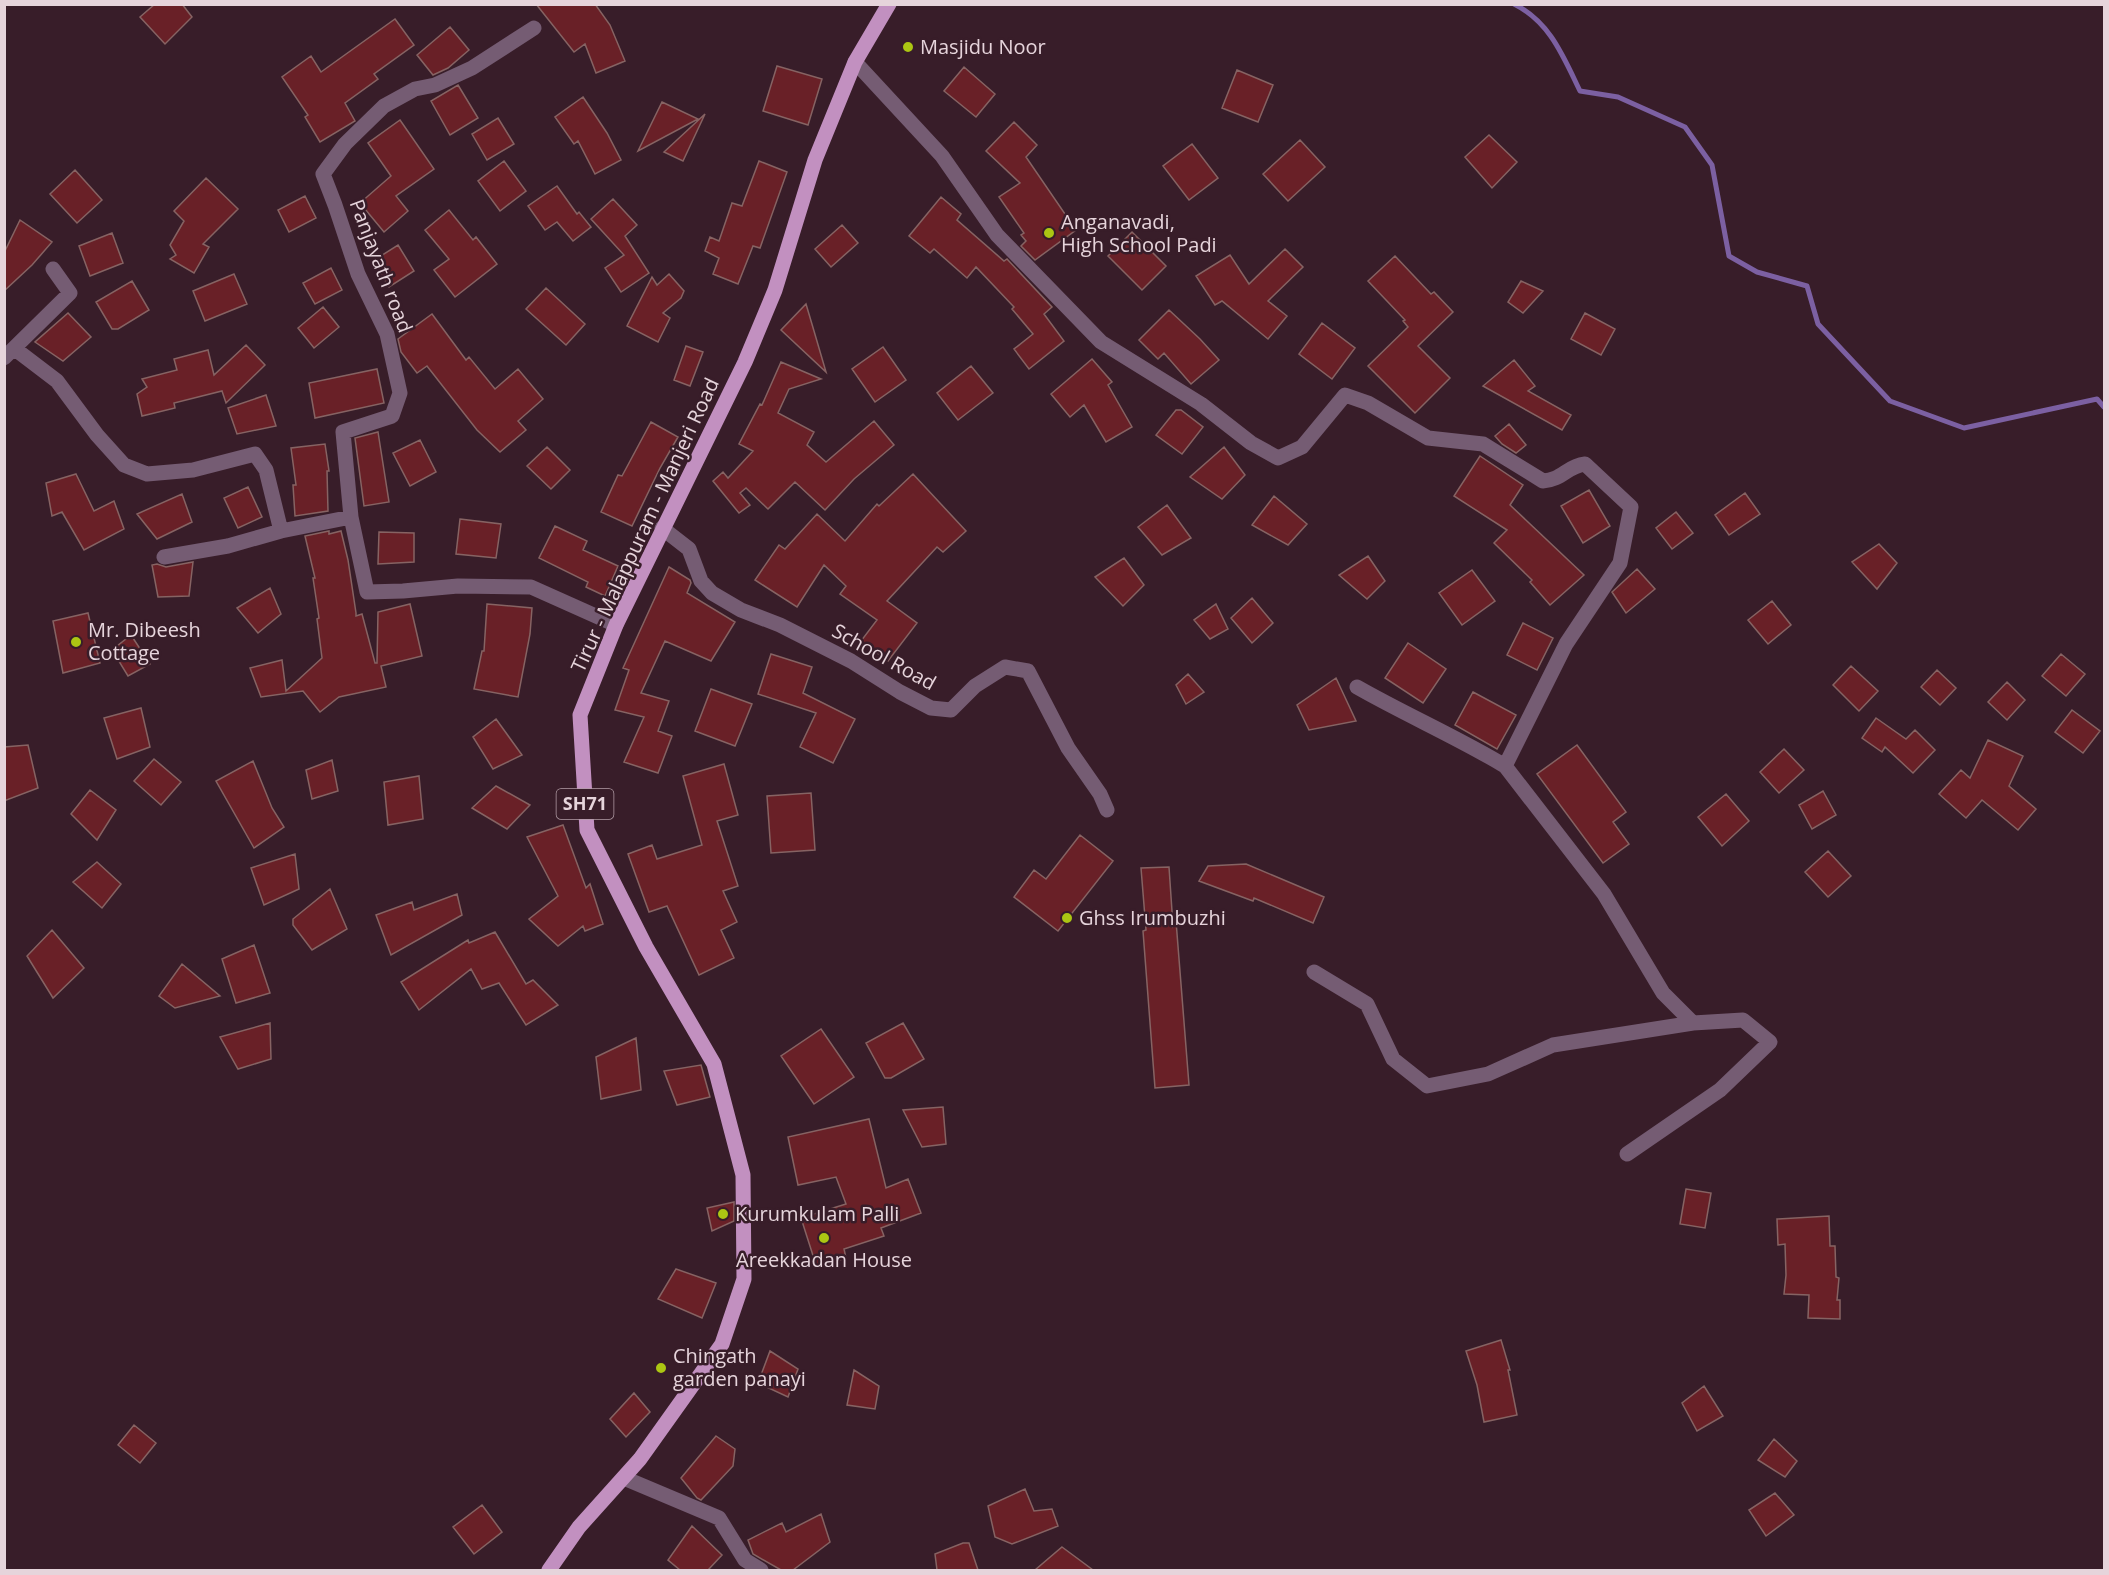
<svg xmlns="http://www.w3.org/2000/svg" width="2109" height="1575" viewBox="0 0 2109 1575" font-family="'Open Sans',sans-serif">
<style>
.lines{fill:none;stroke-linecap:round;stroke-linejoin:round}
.stream{stroke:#7c60a2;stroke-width:5}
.building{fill:#692027;stroke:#866363;stroke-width:1.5}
.minor{stroke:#755c73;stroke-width:15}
.major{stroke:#c290c0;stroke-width:15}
.poi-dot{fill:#acc613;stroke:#381d29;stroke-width:2}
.labels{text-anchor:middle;stroke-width:5;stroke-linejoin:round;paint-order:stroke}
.shield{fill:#381d29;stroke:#b29da6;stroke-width:1.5}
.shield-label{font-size:18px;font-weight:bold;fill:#e6d4db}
.poi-label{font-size:20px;fill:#e6d4db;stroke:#381d29;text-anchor:start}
.street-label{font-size:20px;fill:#e6d4db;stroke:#381d29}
</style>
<rect width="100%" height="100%" fill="#381d29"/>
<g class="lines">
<!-- stream -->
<path class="stream" d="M1514,4C1550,22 1563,56 1580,91L1618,97L1685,127L1712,165L1729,256L1757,272L1807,286L1818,324L1890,401L1964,428L2097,399L2104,407"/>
</g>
<!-- building -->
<path class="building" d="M155,4H182L192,17L165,44L140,17Z
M536,4H595L610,25L625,61L596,73L585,44L574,52Z
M395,19L414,45L374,74L378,79L345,103L355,121L320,142L305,117L308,115L282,77L311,56L321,72Z
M450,27L469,50L448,68L433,75L417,55Z
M777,66L822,79L808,125L763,111Z
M964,67L995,94L976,117L944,91Z
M1237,70L1273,85L1258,122L1222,108Z
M458,85L478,118L450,135L431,101Z
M583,97L607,133L621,160L595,174L578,141L574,144L555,117Z
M662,102L698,119L638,151Z
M705,114L683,161L664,152Z
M498,118L514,144L487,160L472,134Z
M400,120L434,169L396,196L408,211L384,232L360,203L391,176L368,143Z
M1014,122L1037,145L1026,157L1076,230L1035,260L1021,246L1026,241L1021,235L1024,233L999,197L1020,183L986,151Z
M1489,135L1517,162L1492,188L1465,157Z
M1300,140L1325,167L1288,201L1263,174Z
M1192,144L1218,178L1189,200L1163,166Z
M504,161L526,191L500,211L478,181Z
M759,161L787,172L760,248L753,246L738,284L713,274L719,258L705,251L710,237L719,241L732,203L742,206Z
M75,170L102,200L77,223L50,194Z
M206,178L238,209L203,244L209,247L194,273L170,259L176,255L170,245L184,221L174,211Z
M557,186L577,214L579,212L591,227L573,241L557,222L545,230L528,206Z
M305,196L316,218L289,232L278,210Z
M941,197L961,214L957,220L1004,261L1007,259L1052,307L1044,314L1064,341L1029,369L1014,349L1033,334L1012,309L1014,307L976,267L967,278L934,249L930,253L909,236Z
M613,199L637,225L625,236L649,273L621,292L605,268L624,255L591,219Z
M449,210L473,240L476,237L497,264L455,297L434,270L449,259L425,230Z
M20,220L52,242L32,265L4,291V253Z
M842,225L858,243L831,267L815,249Z
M1132,232L1166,266L1142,290L1108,256Z
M112,233L123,263L90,276L79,246Z
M398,245L414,271L389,287L373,261Z
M1285,249L1303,267L1268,301L1287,316L1268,339L1222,301L1215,305L1196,276L1230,255L1249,284Z
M1395,256L1431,294L1434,292L1453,312L1418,346L1450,378L1415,413L1368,366L1408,327L1403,321L1405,320L1368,281Z
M331,268L342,290L315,304L303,283Z
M234,274L247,304L205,321L193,291Z
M669,274L684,291L681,298L663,313L670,318L658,342L627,326L652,277L657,285Z
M132,281L149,310L118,329H112L96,302Z
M1521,281L1543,291L1523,313L1508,302Z
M546,288L585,324L566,345L526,309Z
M806,304L814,331L826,372L781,330Z
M323,307L339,327L314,348L298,328Z
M1169,310L1200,339L1219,360L1191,384L1164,353L1158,359L1139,340Z
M68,313L91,337L63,361L35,342Z
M1585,313L1615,329L1601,355L1571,339Z
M432,314L466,360L469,357L495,389L518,369L543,399L518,421L526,430L500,452L477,430L427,366L417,373L401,352L398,339Z
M1322,323L1355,348L1332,379L1299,354Z
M246,345L265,365L226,403L222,391L174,403L175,408L142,416L137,394L147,387L142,379L177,370L174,359L208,350L214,375Z
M686,346L703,352L690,386L674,380Z
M883,347L906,380L875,402L852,369Z
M1092,359L1112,382L1108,385L1132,427L1106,442L1084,405L1070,417L1051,394Z
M1514,360L1535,386L1528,391L1571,415L1562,430L1483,386Z
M781,362L821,379L789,389L778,413L814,432L807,445L826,462L874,421L894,445L854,479L825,510L795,482L768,509L746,488L740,493L750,505L739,513L713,481L723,472L728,478L753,451L739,444L760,404L762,405Z
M971,366L993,393L958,420L937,393Z
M377,369L384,403L315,418L309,383Z
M266,395L276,426L237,434L228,408Z
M1176,410H1181L1203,427L1182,454L1156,435Z
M651,422L678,437L660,468L632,526L601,512L618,475L622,476Z
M1509,424L1526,445L1516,453L1502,444L1495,436Z
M378,432L389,502L364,506L355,438Z
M420,440L436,472L410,486L393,453Z
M325,444L329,471H327L328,511L295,516L293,485H296L291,448Z
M547,447L570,470L551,489L527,466Z
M1224,447L1245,475L1222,499L1190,477Z
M1480,456L1523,485L1510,505L1584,575L1550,605L1530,582L1532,580L1494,543L1507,530L1454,496Z
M76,474L94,511L114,501L124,529L84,550L62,512L52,516L46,483Z
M913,474L966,531L943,552L937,547L887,601L917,623L888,661L861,641L877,620L840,594L846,586L824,565L797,607L755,580L779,545L785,549L817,514L845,541L877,504L879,506Z
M248,487L262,517L238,528L224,498Z
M1589,490L1610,526L1583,543L1561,506Z
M1745,493L1760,514L1729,535L1715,515Z
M182,494L192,522L157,539L137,514Z
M1274,496L1307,524L1288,545L1252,525Z
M1167,505L1191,538L1162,555L1138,527Z
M1676,512L1693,533L1672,549L1656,528Z
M460,519L501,524L496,558L456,554Z
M555,526L587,541L583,550L618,566L605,596L586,587L588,582L539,558Z
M329,531V534L341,531L348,560L356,613V616L362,614L375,663H377L378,612L410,604L422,656L381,666L386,687L339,697L320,712L303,691L261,697L250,668L282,660L286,691L322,658L317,619L319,618L313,578H315L305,536Z
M379,532L414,533V562L378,564Z
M1879,544L1897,563L1877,589L1852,562Z
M1368,556L1385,581L1367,599L1339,575Z
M1124,558L1144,585L1123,606L1095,577Z
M193,562L189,596L158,597L152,565L157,564L166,567Z
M669,567L690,580L691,583L687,593L735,622L711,661L665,641L641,693L669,701L658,731L672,736L658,773L624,762L644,717L615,710L629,670L623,668Z
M1637,569L1655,589L1626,613L1612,592Z
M1472,570L1495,601L1462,625L1439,593Z
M270,588L281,614L258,633L237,608Z
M1252,598L1273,623L1252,643L1231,618Z
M1772,601L1791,625L1768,644L1748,620Z
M487,604L532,608L530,634L518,697L474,689L482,651H484Z
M1216,604L1228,629L1210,639L1194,620Z
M88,613L100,663L63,673L53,621Z
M1523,623L1553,638L1537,670L1507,655Z
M131,635L150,664L128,676L112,650Z
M1408,643L1446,669L1423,703L1385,678Z
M771,654L812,667L803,693L855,719L833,763L800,747L816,713L758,694Z
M2061,654L2085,674L2066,696L2042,676Z
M1851,666L1878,691L1859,711L1833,685Z
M1937,670L1956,688L1940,705L1921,687Z
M1188,674L1204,692L1186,704L1176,685Z
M1336,678L1356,721L1309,730L1297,705Z
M2007,682L2025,700L2007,720L1988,702Z
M711,689L752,704L735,746L695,731Z
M1473,692L1516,715L1497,749L1455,725Z
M141,708L150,747L117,759L104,718Z
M2072,710L2100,731L2083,753L2055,732Z
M1876,718L1906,739L1915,730L1935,750L1913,773L1885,747L1882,752L1862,738Z
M496,719L522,755L493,769L473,737Z
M1988,740L2023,756L2009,786L2036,809L2018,830L1982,800L1966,818L1939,794L1961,770L1970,778Z
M28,745L38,788L4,801V747Z
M1577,745L1626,812L1613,822L1629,844L1603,863L1537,774Z
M1784,749L1804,770L1779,793L1760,772Z
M154,759L181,782L161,805L134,781Z
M332,760L338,791L312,799L306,770Z
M253,761L272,808L284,827L254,848L216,781Z
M724,764L738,815L717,821L738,886L723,891L737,922L721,930L734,958L699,975L667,906L649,912L628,854L652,845L657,859L702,845L683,776Z
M419,776L423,819L388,825L384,782Z
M496,786L530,805L507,829L472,808Z
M90,790L116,810L97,840L71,814Z
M1823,791L1836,815L1812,829L1799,805Z
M811,793L815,850L771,853L767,796Z
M1726,794L1749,821L1722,846L1698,817Z
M563,825L586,888L590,884L603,924L585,931L583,926L558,946L529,919L558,896L527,837Z
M1080,835L1113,861L1058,931L1014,897L1034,870L1046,879Z
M1828,851L1851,876L1828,897L1805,872Z
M295,854L299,889L264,905L251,868Z
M97,862L121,884L102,908L73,882Z
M1246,864L1324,897L1313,923L1254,898L1253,901L1199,881L1208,866Z
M1169,867L1173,926L1176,921L1189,1085L1155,1088L1143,931L1146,930L1141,868Z
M330,889L347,929L312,950L293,925V919Z
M457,894L462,915L391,955L376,915L412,902L414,910Z
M52,930L84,968L53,998L27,956Z
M495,932L526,984L533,980L558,1005L526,1025L499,983L482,989L471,969L419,1010L401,982L468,940L469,943Z
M254,945L270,993L236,1003L222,959Z
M182,964L220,996L175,1008L159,996Z
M270,1023L271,1059L238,1069L220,1037Z
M903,1023L924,1059L891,1078H885L866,1043Z
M821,1029L854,1077L814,1104L781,1056Z
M636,1038L641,1090L601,1099L596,1057Z
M701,1065L710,1097L677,1105L664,1071Z
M943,1107L946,1144L922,1147L903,1110Z
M869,1119L886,1188L908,1179L921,1213L881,1228L884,1236L844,1249L846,1258L817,1268L801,1218L846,1204L836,1177L798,1185L788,1137Z
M1686,1189L1711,1193L1705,1228L1680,1224Z
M734,1202V1221L712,1231L707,1208Z
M1829,1216L1830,1246H1835L1836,1277L1839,1278L1837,1300H1840V1319L1808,1318L1809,1295L1784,1294L1786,1275L1785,1244L1778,1245L1777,1219Z
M676,1269L716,1283L702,1318L658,1299Z
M1501,1340L1510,1370H1508L1517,1415L1484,1422L1477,1385L1466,1351Z
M770,1351L798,1369L788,1397L758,1383Z
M854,1370L879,1386L875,1409L847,1405Z
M1704,1386L1723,1416L1697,1431L1682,1403Z
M634,1393L650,1412L626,1437L610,1419Z
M134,1425L156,1443L140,1463L118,1445Z
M716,1436L735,1449L733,1466L701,1500L697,1498L681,1478Z
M1774,1439L1797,1461L1785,1477L1758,1460Z
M1025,1489L1034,1511L1052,1509L1058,1526L1012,1544L995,1537L988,1506Z
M1775,1493L1794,1515L1766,1536L1749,1510Z
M482,1505L502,1532L474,1554L453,1527Z
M821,1514L830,1542L793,1570H781L753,1554L748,1540L782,1523L786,1532Z
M692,1526L722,1555L708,1570H680L668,1560Z
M963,1543H969L978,1570H937L935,1554Z
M1062,1547L1093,1570H1035Z"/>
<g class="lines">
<!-- minor -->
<path class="minor" d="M534,28L472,68L435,85L415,89L384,106L345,144L323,174L335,205L358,274L387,334L400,393L392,416L343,432L351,517L367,592L403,591L458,586L531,587L616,625
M855,62L942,156L997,235L1101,342L1201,404L1251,443L1278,458L1302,447L1345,395L1368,403L1428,438L1483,444L1543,481C1562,480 1567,466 1585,464L1631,507L1620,563L1566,644L1505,766L1604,894L1663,993L1693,1023L1743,1020L1770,1042L1720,1090L1627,1154
M15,349L57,381L97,435L124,465L147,474L193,470L255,454L266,470L281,531L351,517
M4,358L70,293L53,269
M662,528L689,549L701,581L712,593L741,610L780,625L851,661L900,692L931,708L951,710L975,686L1005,667L1028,671L1068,748L1100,794L1107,810
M164,557L228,546L281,531
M1357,687C1406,715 1457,737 1505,766
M1314,972L1367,1004L1393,1059L1427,1086L1488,1074L1553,1045L1693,1023
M624,1478L719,1518L745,1560L761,1570"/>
<!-- major -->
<path class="major" d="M549,1570L579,1527L640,1459L722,1344L744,1279L743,1175L714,1064L646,947L587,830L580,715L616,625L745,362L775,290L815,160L855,62L889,4"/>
</g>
<!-- markers -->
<g class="poi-dot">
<circle cx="908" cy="47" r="6"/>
<circle cx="1049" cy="233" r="6"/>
<circle cx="76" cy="642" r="6"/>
<circle cx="1067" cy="918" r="6"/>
<circle cx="723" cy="1214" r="6"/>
<circle cx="824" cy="1238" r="6"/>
<circle cx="661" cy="1368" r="6"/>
</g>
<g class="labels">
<!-- shield labels -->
<rect class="shield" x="556.5" y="789" width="57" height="30" rx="4.5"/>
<g class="shield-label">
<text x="585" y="810">SH71</text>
</g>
<!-- poi labels -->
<g class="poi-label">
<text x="920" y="54">Masjidu Noor</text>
<text x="1061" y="229">Anganavadi,<tspan x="1061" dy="23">High School Padi</tspan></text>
<text x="88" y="637">Mr. Dibeesh<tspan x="88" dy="23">Cottage</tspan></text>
<text x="1079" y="925">Ghss Irumbuzhi</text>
<text x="735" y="1221">Kurumkulam Palli</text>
<text x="824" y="1267" text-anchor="middle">Areekkadan House</text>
<text x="673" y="1363">Chingath<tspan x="673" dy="23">garden panayi</tspan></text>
</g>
<!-- street labels -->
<g class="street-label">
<text transform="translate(381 266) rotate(69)" y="7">Panjayath road</text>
<text transform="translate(645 525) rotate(-65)" y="7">Tirur - Malappuram - Manjeri Road</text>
<text transform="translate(884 657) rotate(29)" y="7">School Road</text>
</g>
</g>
<!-- border -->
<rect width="2109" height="1575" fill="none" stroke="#e6d4db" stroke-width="12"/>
</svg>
